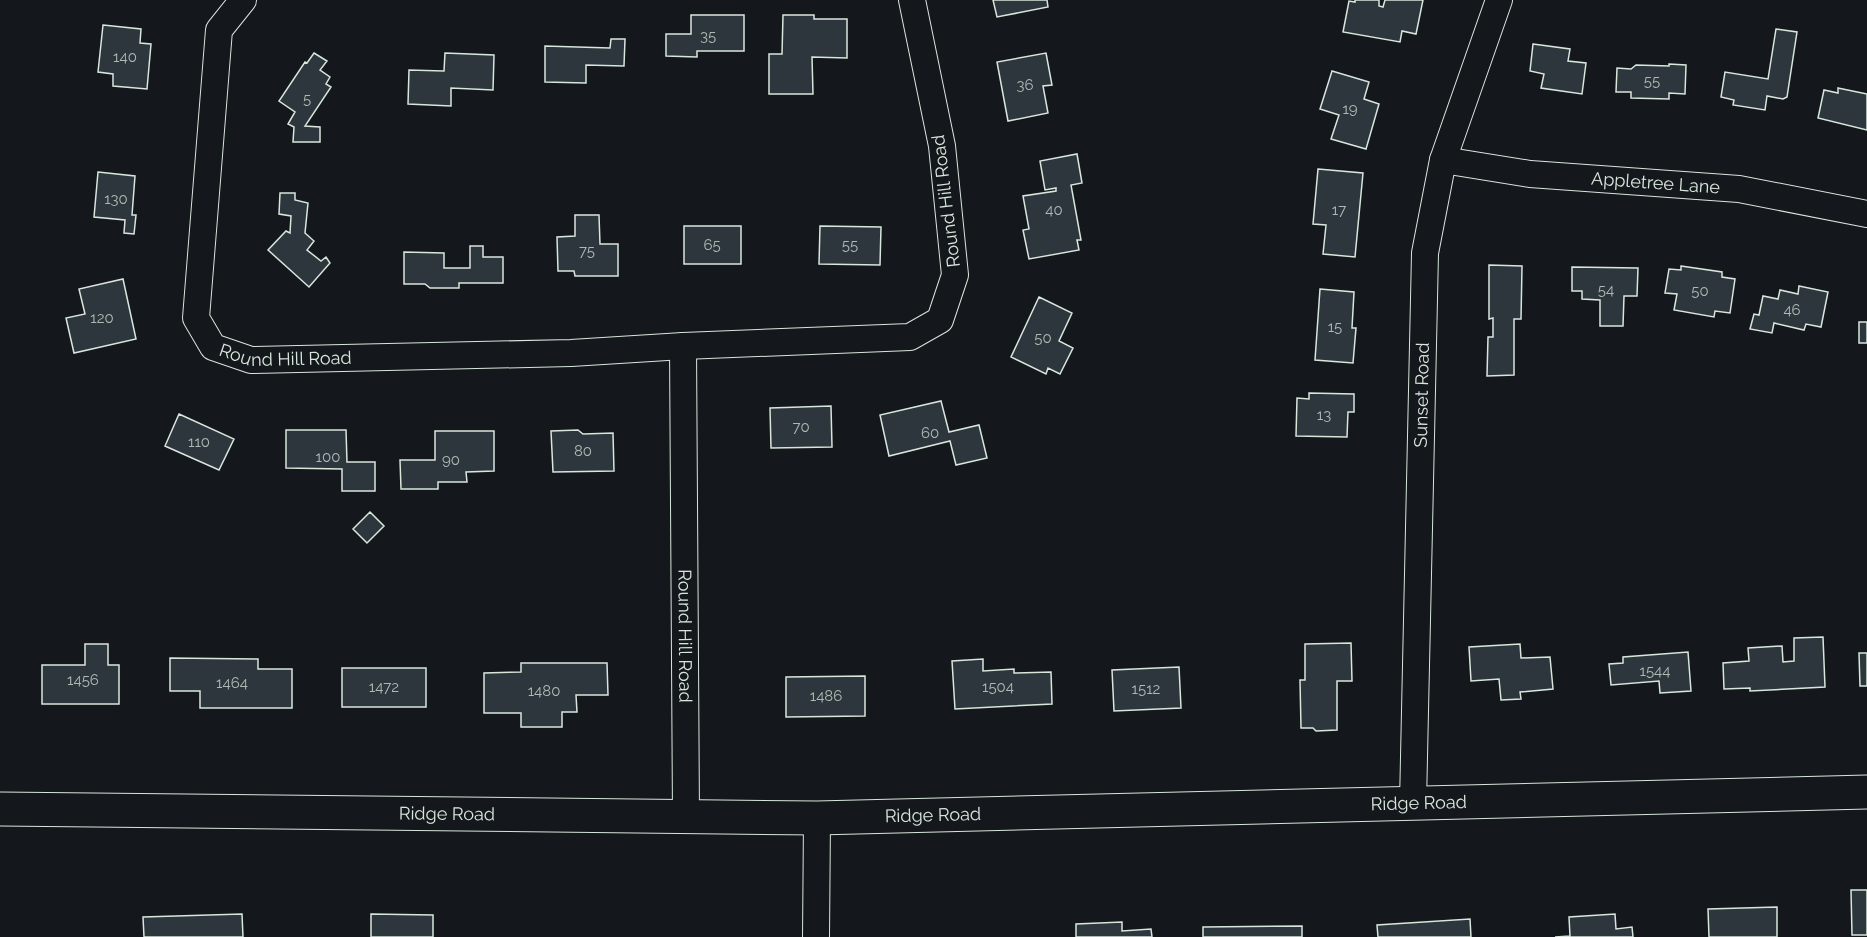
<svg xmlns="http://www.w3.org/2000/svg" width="1867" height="937" viewBox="0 0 1867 937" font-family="Raleway,sans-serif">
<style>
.building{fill:#2c363c;stroke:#d8e6dc;stroke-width:1.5}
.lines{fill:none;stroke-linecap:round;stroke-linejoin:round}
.street-casing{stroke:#d8e6dc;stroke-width:28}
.secondary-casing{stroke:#d8e6dc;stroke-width:35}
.street{stroke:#14181c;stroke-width:26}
.secondary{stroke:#14181c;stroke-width:33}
.labels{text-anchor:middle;stroke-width:4.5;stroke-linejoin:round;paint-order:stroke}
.number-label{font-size:15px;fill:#adbab4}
.street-label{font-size:18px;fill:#d8e6dc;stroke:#14181c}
</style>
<rect width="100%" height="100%" fill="#14181c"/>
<!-- building -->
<path class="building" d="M993,0H1047L1048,7L997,17Z
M1355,0H1379V6L1383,7L1385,0H1423L1416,34L1402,31L1400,42L1343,32L1349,1L1355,2Z
M691,15H744V51H697V57L666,56V34H691Z
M783,15H814V19H847V58L812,57L813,94H769V54H782Z
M103,25L141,29L140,43L151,44L147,89L113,86V74L98,72Z
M1776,29L1797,32L1787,97L1783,99L1767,96L1765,110L1733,105L1734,100L1721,97L1725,72L1768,79Z
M611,39H625L624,66L586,65V83L545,82V46L610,48Z
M1533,44L1570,49L1568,61L1586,63L1582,94L1541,88L1544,74L1530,71Z
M314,53L327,61L320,70L330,77L326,84L331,87L305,126L320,127V142H293L294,127L288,124L295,112L279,101L305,62L307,63Z
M445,53L494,55L493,90L451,88V106L408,104L409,70L444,71Z
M1046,53L1052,85L1043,86L1048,113L1008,121L997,62Z
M1669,64L1686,65L1685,94L1669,93V99L1631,98V92H1616L1617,68L1631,69L1636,65L1669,66Z
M1332,71L1369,82L1364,99L1379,104L1366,149L1331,139L1339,115L1320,109Z
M1838,88L1867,94V130L1818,118L1824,90L1838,93Z
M1077,154L1082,183L1071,185L1081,240H1077L1079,250L1029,259L1023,230L1029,229L1023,196L1056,191V188L1045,190L1040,161Z
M1318,169L1363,173L1355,257L1323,254L1326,225L1313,224Z
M98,172L135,176L132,215H136L134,234L124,233L125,220L94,217Z
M280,193H295V200L308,203L305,233L314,241L307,250L321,261L326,257L330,263L309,287L268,250L286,231L290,233L291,216L279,214Z
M575,215H599L600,244H618V276H575L574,271H558L557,237L575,236Z
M684,226H741V264H684Z
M820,226L881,227L880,265L819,264Z
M470,246H483V257H503V283H459V288H430L425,284H404V252L444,253V268H470Z
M1489,265L1522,266L1521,319H1514V375L1487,376L1488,337H1493V318L1489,319Z
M1681,266L1722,272V277L1735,279L1730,313L1715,311L1714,317L1674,310L1677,294L1665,293L1669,269L1681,270Z
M1572,267L1638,268L1637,296H1624L1623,326H1600V300L1582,299V291H1572Z
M123,279L136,339L74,353L66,318L85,314L79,289Z
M1799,286L1828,292L1821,327L1806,324L1804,330L1774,323L1772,333L1750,329L1754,314L1759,315L1763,296L1778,299L1780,290L1798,294Z
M1320,289L1354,292L1352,328H1356L1353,363L1315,360Z
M1039,297L1072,313L1059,341L1073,348L1060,374L1048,368L1046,374L1011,357Z
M1859,322H1867V343H1859Z
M1309,393L1354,394V412H1348L1347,437L1296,436L1297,398L1309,399Z
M941,401L949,432L979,425L987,458L956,465L950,441L889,456L880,415Z
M831,406L832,447L771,448L770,408Z
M179,414L234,439L219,470L165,446Z
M286,430H346L347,462H375V491H342V469L286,468Z
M578,430L583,434L613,433L614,471L553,472L551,431Z
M435,431H494V471L466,472L467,482H438V489H401L400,460H435Z
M370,512L384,526L367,543L353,529Z
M1823,637L1825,687L1750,691V688L1724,689L1723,663L1749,661L1748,648L1782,646L1783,662L1794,661V638Z
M1351,643L1352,681H1337V730L1316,731L1313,728H1301L1300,680H1305V644Z
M85,644H108V665H119V704H42V665H85Z
M1520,644L1521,658L1550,657L1553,689L1520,692L1521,699L1501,700L1499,679L1471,681L1469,647Z
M1688,652L1691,691L1660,693L1659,681L1611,685L1609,664L1623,663V657Z
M1859,653H1867V686H1860Z
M170,658L258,659V669H292V708H200V691H170Z
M983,659V671L1014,669V673L1051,672L1052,704L955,709L952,661Z
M521,663H607L608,695H576L577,712H562V727H521V713H484V673L521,672Z
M1179,667L1181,708L1114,711L1112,670Z
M342,668H426V707H342Z
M865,676V716L786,717V677Z
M1851,890H1867V935H1852Z
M1777,907V937H1709L1708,909Z
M242,914L243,937H144L143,917Z
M371,914L433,915V937H371Z
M1615,914L1616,929L1632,927L1633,937H1555L1570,936L1569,917Z
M1470,919L1471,937H1378L1377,925Z
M1122,922V931L1151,929L1152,937H1076V924Z
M1302,926V937H1203V927Z"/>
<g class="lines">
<!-- street casing -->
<g class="street-casing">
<g id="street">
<path id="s1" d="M243,0L219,30L196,318L213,347L251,360L571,353L683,346L910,337L940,320L955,275L942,146L912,0"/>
<path id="s2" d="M1443,160L1530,174L1739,189L1867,214"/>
<path id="s3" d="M683,346L686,817"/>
<path id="s4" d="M1413,803L1425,253L1443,160L1499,0"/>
<path d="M816,937L817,818"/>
</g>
</g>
<!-- secondary casing -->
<g class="secondary-casing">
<g id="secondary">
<path id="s5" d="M0,809L817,818L1867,792"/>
</g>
</g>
<!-- street -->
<use href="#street" class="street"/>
<!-- secondary -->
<use href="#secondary" class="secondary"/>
</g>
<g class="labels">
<!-- number labels -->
<g class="number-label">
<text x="708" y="41">35</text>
<text x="125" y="62">140</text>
<text x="1652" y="86">55</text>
<text x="1025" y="90">36</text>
<text x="307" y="104">5</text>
<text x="1350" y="114">19</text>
<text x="116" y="204">130</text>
<text x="1054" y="215">40</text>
<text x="1339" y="215">17</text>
<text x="712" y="250">65</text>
<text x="850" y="250">55</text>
<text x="587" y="256">75</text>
<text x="1606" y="295">54</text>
<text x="1700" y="296">50</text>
<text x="1792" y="315">46</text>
<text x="102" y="323">120</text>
<text x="1335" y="332">15</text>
<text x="1043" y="343">50</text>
<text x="1324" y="420">13</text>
<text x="801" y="432">70</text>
<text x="930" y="438">60</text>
<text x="199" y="447">110</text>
<text x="583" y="456">80</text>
<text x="328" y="462">100</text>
<text x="451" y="465">90</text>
<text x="1655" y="676">1544</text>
<text x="83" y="685">1456</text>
<text x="232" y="688">1464</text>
<text x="384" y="692">1472</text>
<text x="998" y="692">1504</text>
<text x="1146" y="694">1512</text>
<text x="544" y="696">1480</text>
<text x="826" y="701">1486</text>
</g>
<!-- street labels -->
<g class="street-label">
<text dy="6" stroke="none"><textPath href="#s2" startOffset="214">Appletree Lane</textPath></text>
<text transform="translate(946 201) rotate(-97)" y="6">Round Hill Road</text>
<text dy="6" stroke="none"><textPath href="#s1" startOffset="435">Round Hill Road</textPath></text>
<text dy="6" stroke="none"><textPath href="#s4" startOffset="408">Sunset Road</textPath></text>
<text dy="6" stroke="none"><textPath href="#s3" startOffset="290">Round Hill Road</textPath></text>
<text dy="6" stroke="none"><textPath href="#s5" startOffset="1419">Ridge Road</textPath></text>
<text dy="6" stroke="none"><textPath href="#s5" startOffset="447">Ridge Road</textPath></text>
<text dy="6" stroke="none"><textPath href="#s5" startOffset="933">Ridge Road</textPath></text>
</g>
</g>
</svg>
